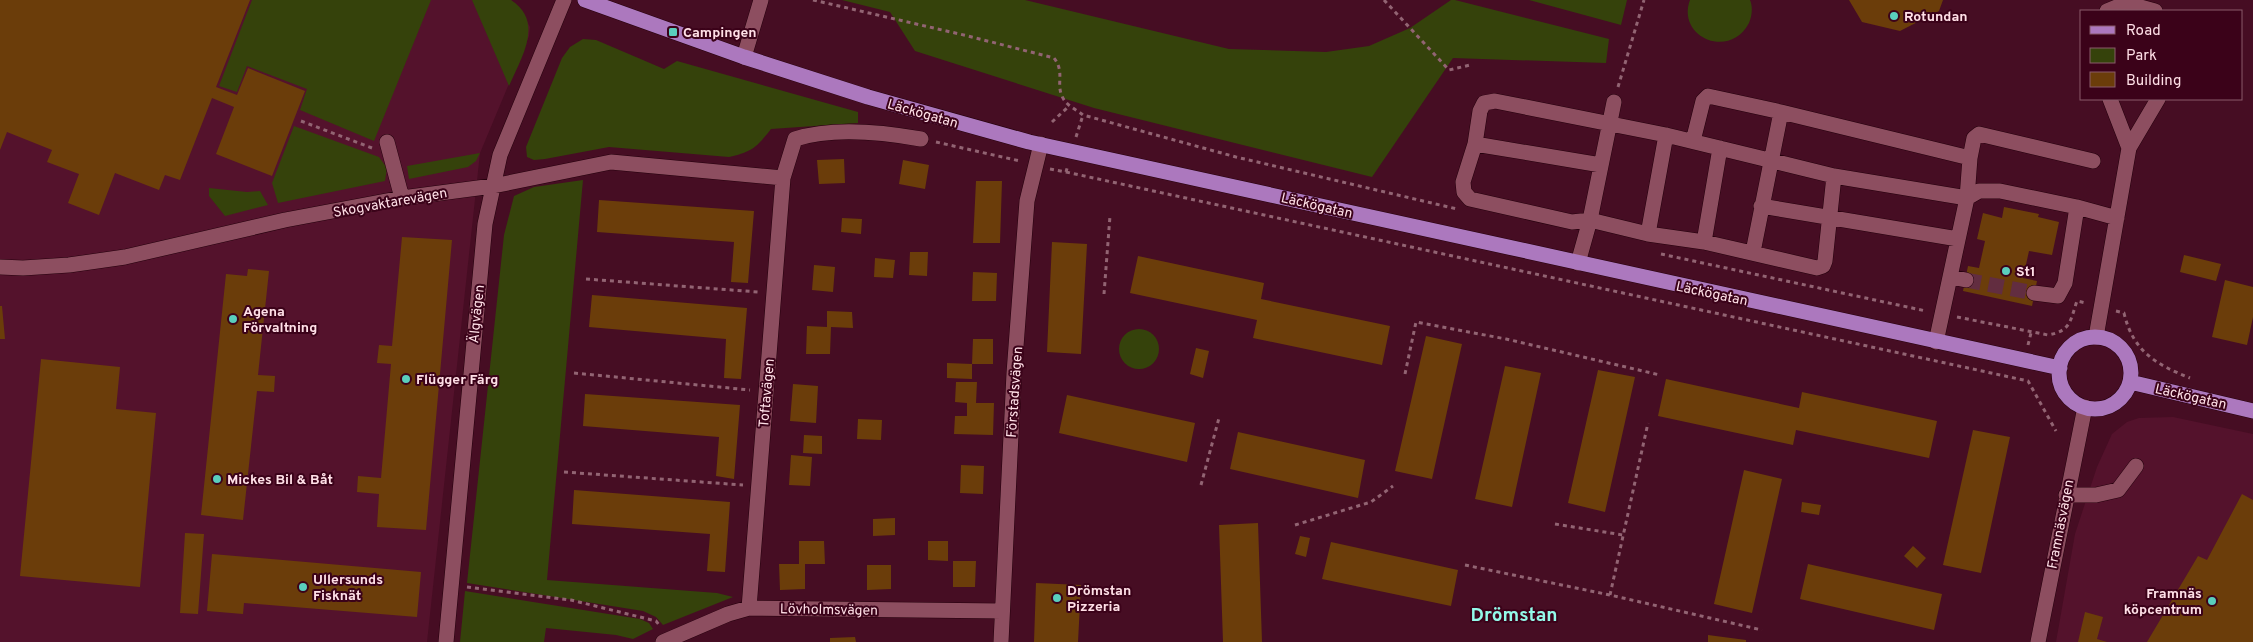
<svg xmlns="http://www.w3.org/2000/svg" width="2253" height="642" viewBox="0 0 2253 642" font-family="Overpass,sans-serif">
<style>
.built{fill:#54122c}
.green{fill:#35420b}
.building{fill:#6b3d0a}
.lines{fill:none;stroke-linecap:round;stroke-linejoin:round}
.minor-tunnel{stroke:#622d40;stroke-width:15;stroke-dasharray:15 8;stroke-linecap:butt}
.minor-casing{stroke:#25000d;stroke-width:16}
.major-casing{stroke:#25000d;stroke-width:16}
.path{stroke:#926473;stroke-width:3;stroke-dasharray:4 4;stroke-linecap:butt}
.minor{stroke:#8d4e60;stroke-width:15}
.major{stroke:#ac78be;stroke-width:15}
.poi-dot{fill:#5acebd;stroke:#3b0219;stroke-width:2}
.labels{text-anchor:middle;stroke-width:4;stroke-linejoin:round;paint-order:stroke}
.poi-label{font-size:14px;font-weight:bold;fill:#ffe0e7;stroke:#3b0219;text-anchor:start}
.street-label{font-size:14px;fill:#ffe0e7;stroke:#3b0219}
.district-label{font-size:19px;font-weight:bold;fill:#93fae9;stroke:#3b0219}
</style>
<rect width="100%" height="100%" fill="#460d23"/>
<!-- built -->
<path class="built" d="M0,0H511L521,9L530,27L529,36L480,153L427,642H0Z
M2173,417L2253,434V642H2056L2075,534L2097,467L2112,434L2127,422L2139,418Z"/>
<!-- green -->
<path class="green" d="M252,0H431L374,141L300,110L307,89L247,66L237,92L219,86Z
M472,0H511C545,22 521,58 509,86Z
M842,0H1025L1229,49L1326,52L1369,46L1410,28L1451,0H1455L1609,39L1606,63L1453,58L1372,177L1094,108L915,51L890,12Z
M1529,0H1627L1621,25Z
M1690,0H1750C1753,7 1752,16 1749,23C1730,60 1676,37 1690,0Z
M583,39L596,40L664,69L677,61L858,112V123L771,129C757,147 752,152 729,157L609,147L545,159L534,160L527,157L526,147L562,58L570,47Z
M294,126L379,157L387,168L385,181L278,203L272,183Z
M480,153L476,161L468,167L409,179L407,166Z
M583,180L547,580L717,593L733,597L663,625L656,617L643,611L467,583L504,235L514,196L534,187Z
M209,188L247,192L260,191L268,205L225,216L209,196Z
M1119 349a20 20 0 1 1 40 0a20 20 0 1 1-40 0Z
M465,591L640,619L649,623L653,629L633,639L616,635L546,628L544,642H460Z"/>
<!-- building -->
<path class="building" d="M0,0H250L216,87L237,95L248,68L305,91L272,176L216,154L234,107L212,98L180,180L165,175L159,190L115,173L99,215L68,203L79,174L47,162L52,150L7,132L0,150Z
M1849,0H1943L1939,11L1900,31L1862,22Z
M844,159L845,183L819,184L817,160Z
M903,160L929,165L925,189L899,184Z
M976,181H1002L1000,243H973Z
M599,200L754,211L748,283L731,282L734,242L597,232Z
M2004,207L2039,214L2038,217L2059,222L2052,255L2029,251L2023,278L2037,281L2032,306L1963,291L1968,266L1979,268L1985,241L1977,239L1983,213L2002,218Z
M842,218L862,219L861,234L841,232Z
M402,237L452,240L426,530L377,527L379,494L357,492L358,476L381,478L391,364L377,363L379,345L392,346Z
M1052,242L1087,244L1081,354L1047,352Z
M910,252H928L927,276L909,275Z
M2184,255L2221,264L2216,281L2180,272Z
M1138,256L1264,283L1261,299L1390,326L1382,365L1253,338L1257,320L1130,293Z
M875,258L895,260L893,278L874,277Z
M814,265L835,267L833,292L812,290Z
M248,269L269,271L258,375L275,376L274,392L257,391L243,520L201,515L226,274L247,276Z
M973,272L997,273L996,301H972Z
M2225,280L2253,287V317L2247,345L2212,337Z
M592,295L747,308L741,379L724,378L726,339L589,327Z
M0,306H2L5,339H0Z
M827,311L852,312L853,328L831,327L830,354H806L807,326L827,327Z
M1426,336L1462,344L1432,479L1395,471Z
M973,339H993V364H972Z
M1196,348L1209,351L1203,378L1190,374Z
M41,359L120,367L116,409L156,413L140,587L20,576Z
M947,363L972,364V379L947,378Z
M1505,366L1541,373L1512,507L1475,499Z
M1598,370L1635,377L1605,512L1568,503Z
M1666,379L1799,408L1802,392L1937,421L1929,458L1796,430L1793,445L1658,416Z
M956,382H977L976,403H994L993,435L954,434L955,416H967V403L955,402Z
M793,384L818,386L816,423L790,421Z
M585,394L740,405L734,479L716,476L719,437L583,426Z
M1067,395L1195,423L1187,462L1059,433Z
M858,419L882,420L881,440L857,439Z
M1973,430L2010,437L1981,573L1943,565Z
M1238,432L1365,460L1358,498L1230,469Z
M804,435L822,436V454L803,453Z
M791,455L812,457L810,486L789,485Z
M961,465L984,466L983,494L960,493Z
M1744,470L1782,479L1752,613L1714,604Z
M574,490L730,502L725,572L707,571L710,534L572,524Z
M2242,494L2253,500V642H2147L2198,556L2207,560Z
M1802,502L1821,505L1819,515L1801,512Z
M895,518V535L873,536V519Z
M1258,523L1262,642H1223L1219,525Z
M185,533L204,534L198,614L180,613Z
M1300,536L1310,538L1306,557L1295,554Z
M799,541H824L825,564H805V589L780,590L779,564H799Z
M928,541H948V561L928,560Z
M1331,542L1458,570L1451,606L1322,579Z
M1913,546L1926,558L1917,568L1904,556Z
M212,554L421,572L417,617L244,603L243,614L207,611Z
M953,561H976L975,587H953Z
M1808,564L1942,594L1934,630L1800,599Z
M867,565H891V589L867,590Z
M1036,583L1081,585L1078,642H1034Z
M2085,612L2103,617L2097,639L2107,642H2078Z
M1708,635L1746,640V642H1708Z
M855,637L856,642H830V638Z"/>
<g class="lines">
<!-- minor-tunnel -->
<path class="minor-tunnel" d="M1966,280L2034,293"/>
<!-- minor casing -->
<g class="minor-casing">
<path id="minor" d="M2107,11L2126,3L2155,11
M744,57L761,0
M2110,99L2129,148
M1781,112L1970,158L1974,138L1979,134L2093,161
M1693,141L1703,101L1708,96L1781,112L1753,252
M387,142L402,198
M1475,144L1601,165
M1834,176L1825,261L1823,266L1817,268L1704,242L1648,234L1590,220L1572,222L1470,199L1464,192L1463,182L1475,144L1480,111L1484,103L1495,101L1666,135L1834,176L1967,198L1970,158
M1761,206L1958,239
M1648,234L1666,135
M1704,242L1720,148
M1578,263L1590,220L1614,102
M0,267L23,268L69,265L125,257L285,220L402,198L493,186L611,162L783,178
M1951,277L1966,280
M2034,293L2058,296L2065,283L2077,207
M2096,337L2129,148L2158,99
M1936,342L1967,198L1979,191H2000L2077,207L2117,218
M2066,495H2096L2118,490L2136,466
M749,608L783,178L795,139C832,127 882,132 921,139
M446,642L485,224L500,155L564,0
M663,642L728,614L749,608L1002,611
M1001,642L1014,373L1027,201L1041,144
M2038,642L2085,407"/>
</g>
<!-- major casing -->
<g class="major-casing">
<path id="major" d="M585,0L744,57L868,97L1029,142L2060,368
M2059 373a36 36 0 1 1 72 0a36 36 0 1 1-72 0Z
M2130,382L2253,411"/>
</g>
<!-- path -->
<path class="path" d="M813,0L968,36L1054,58C1065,72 1056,83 1062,96C1066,106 1076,109 1083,115L1236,157L1457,209
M1384,0L1449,70L1470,65
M1618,87L1644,0
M301,121L372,148
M1052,122L1069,106
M1076,137L1083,115
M936,142L1020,161
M1050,169L1066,172L1068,165
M1066,172L2028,381L2056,431
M1661,254L1926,311
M586,279L758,292
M1104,294L1110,216
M2116,311L2124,313C2133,351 2155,364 2190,378
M1957,317L2048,335C2071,331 2070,321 2077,301L2086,303
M2028,345L2031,333
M574,373L750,390
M1405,374L1416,322L1506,339L1660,375
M564,472L743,485
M1201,485L1219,418
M1555,524L1623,535
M1295,525L1371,502L1393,486
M1465,565L1610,595L1762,630
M467,587L571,600L656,621L660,626
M1610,595L1648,423"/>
<!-- minor -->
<use href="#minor" class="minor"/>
<!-- major -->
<use href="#major" class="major"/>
</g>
<!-- markers -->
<g class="poi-dot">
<circle cx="1894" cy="16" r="5"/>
<rect x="668" y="27" width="10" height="10" rx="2.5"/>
<circle cx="2006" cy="271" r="5"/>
<circle cx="233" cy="319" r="5"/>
<circle cx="406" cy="379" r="5"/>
<circle cx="217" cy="479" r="5"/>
<circle cx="303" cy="587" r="5"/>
<circle cx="1057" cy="598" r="5"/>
<circle cx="2212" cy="601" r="5"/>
</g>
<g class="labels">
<!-- poi labels -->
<g class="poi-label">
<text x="1904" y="21">Rotundan</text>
<text x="683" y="37">Campingen</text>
<text x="2016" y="276">St1</text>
<text x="243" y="316">Agena<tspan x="243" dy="16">Förvaltning</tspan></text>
<text x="416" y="384">Flügger Färg</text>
<text x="227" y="484">Mickes Bil &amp; Båt</text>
<text x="313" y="584">Ullersunds<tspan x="313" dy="16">Fisknät</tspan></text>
<text x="1067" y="595">Drömstan<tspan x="1067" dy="16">Pizzeria</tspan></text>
<text x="2202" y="598" text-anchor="end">Framnäs<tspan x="2202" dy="16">köpcentrum</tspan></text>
</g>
<!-- street labels -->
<g class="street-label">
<text transform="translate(923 113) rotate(16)" y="5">Läckögatan</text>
<text transform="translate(390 202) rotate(-10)" y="5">Skogvaktarevägen</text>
<text transform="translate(1317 205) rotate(13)" y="5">Läckögatan</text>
<text transform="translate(1712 293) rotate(12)" y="5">Läckögatan</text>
<text transform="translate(476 314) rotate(-84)" y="5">Älgvägen</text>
<text transform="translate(1014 392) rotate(-86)" y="5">Förstadsvägen</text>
<text transform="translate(766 393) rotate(-85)" y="5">Toftavägen</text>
<text transform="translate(2191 396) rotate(13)" y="5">Läckögatan</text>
<text transform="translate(2060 524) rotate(-79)" y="5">Framnäsvägen</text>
<text transform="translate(829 609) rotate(1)" y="5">Lövholmsvägen</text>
</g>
<!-- district labels -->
<g class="district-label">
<text x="1514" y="621">Drömstan</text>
</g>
</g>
<!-- legend -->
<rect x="2080" y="10" width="162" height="90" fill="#3b0219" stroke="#895b6b"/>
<rect x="2090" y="26" width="25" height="8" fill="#ac78be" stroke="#895b6b"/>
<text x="2126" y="35" font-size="15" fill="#ffe0e7">Road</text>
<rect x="2090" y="48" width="25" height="15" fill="#35420b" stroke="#895b6b"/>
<text x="2126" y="60" font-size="15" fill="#ffe0e7">Park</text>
<rect x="2090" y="72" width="25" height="15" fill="#6b3d0a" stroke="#895b6b"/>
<text x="2126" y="85" font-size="15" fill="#ffe0e7">Building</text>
</svg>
